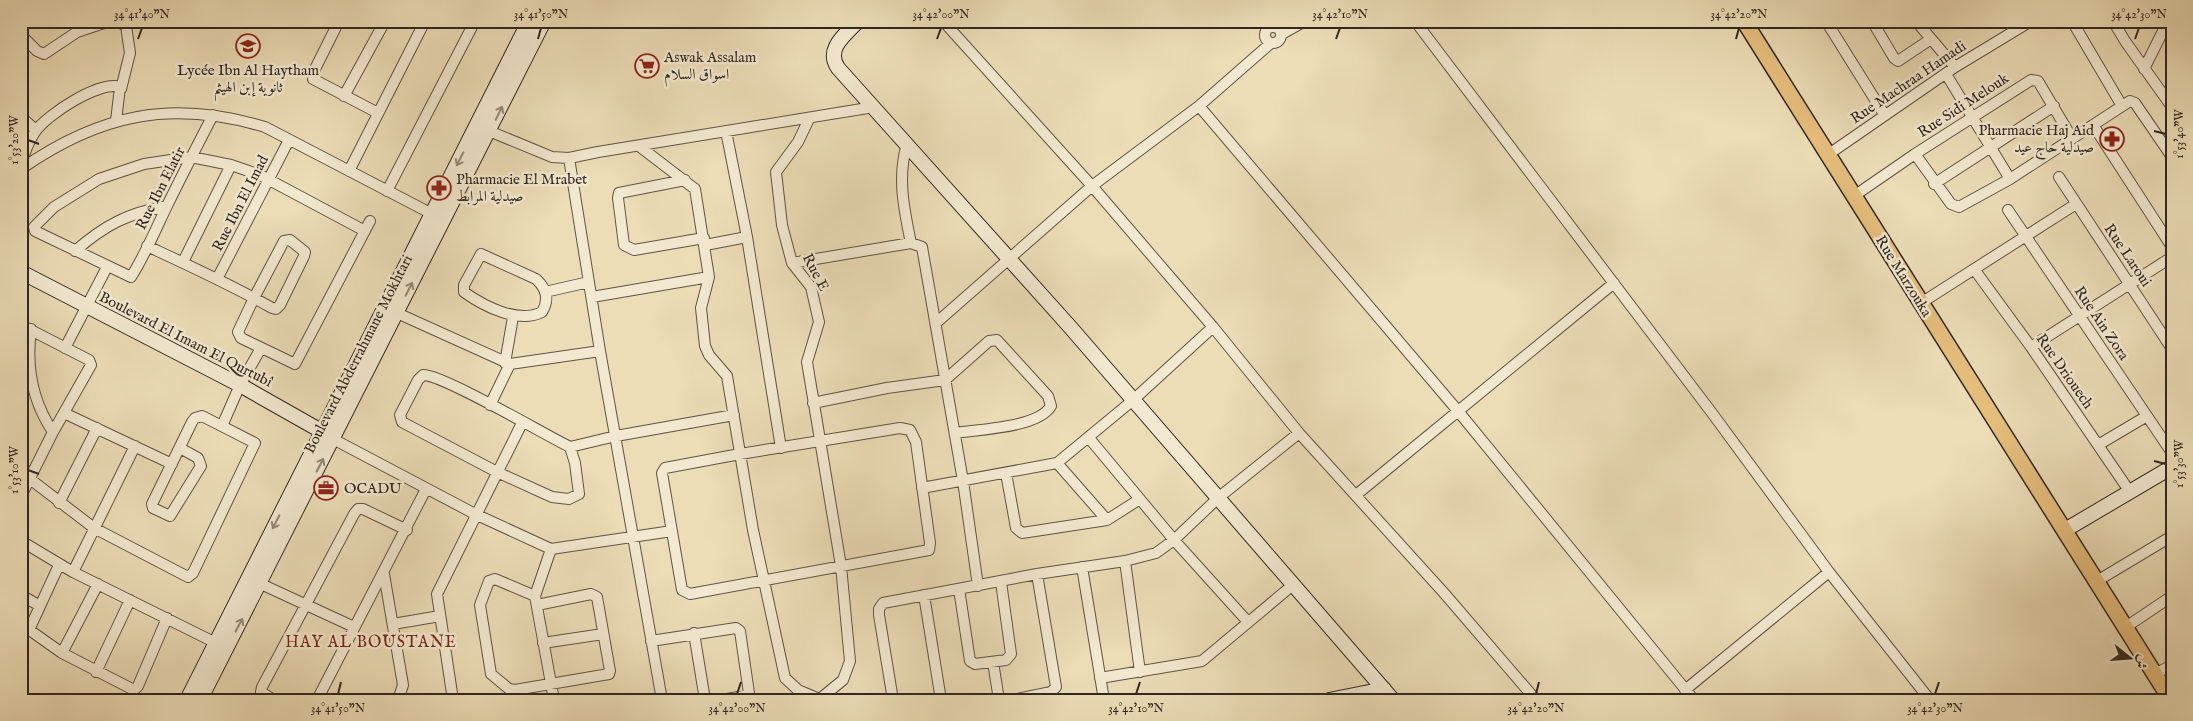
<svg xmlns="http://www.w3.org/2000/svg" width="2193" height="721" viewBox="0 0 2193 721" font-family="'IM FELL English',Amiri,serif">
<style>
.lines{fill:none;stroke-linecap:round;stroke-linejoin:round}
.street-casing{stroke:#605446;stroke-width:12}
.secondary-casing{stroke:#312720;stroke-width:16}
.primary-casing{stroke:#312720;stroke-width:18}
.street{stroke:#f3e9d0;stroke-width:10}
.secondary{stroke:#f3e9d0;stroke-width:14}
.primary{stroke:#e6be7c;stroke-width:15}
.oneway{stroke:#928878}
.ticks{fill:none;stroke:#312720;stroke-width:2}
.labels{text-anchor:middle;stroke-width:5;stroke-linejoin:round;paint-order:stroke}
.poi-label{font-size:15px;fill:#312720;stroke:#f3e9d0;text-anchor:start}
.street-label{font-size:15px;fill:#312720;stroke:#f3e9d0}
.neighbourhood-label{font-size:16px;letter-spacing:1px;fill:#7a1f14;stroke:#f3e9d0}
.neatline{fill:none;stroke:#312720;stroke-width:2}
.ticks-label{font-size:12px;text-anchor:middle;fill:#312720}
</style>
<rect width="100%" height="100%" fill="#ecddb7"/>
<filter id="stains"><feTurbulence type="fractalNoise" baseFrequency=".004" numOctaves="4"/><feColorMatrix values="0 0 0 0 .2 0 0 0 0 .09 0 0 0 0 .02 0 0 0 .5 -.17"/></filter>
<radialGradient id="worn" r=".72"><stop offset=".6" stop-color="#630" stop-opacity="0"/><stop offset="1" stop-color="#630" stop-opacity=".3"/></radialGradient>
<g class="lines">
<!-- street casing -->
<g class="street-casing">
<path id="street" d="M116,21L126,26L130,53L121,89
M339,21L313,73V79L378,113
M943,21L1092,186L1213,327L1299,433L1444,593L1536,700
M1415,21L1712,413L1829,572L1930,700
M1826,21L1884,114
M1872,21L1894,58L1898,61L1931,39
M1916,21L1955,67
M2072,21L2122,106
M2113,21L2125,41L2172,107
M1265 35a8 8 0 1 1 16 0a8 8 0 1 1-16 0Z
M1282,34L1305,21
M21,35L37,51L44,54L77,32L110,21
M2144,69L2168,21
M1946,74L2010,179
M344,96L385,21
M1199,106L1458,411L1694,700
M213,115C197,146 181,177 166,208C155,231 145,255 131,277L35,231L34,227L54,207L99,179L144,164L191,157L231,165L260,175L365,231
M21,117L36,130
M809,119L798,142L776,172L782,225L792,263L811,287L819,322L807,362L841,566L850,661L843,680L821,698
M2093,125L2172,247
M489,131L552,157L569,158L598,152L874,107
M726,131L747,237L781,448
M907,144C897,177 904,210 911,243
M639,146L695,189L709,277L701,308L705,346L709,355L727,376L753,530L785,678L798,690L822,700
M1829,154L1955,67L2031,21
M1915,154L1951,204L1959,207L2010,179L2130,101L2135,103L2172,157
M569,158L600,351L662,700
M21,165C24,154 29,141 35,132C46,115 100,80 120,87L116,121
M21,169C100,114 172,99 265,127L436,216
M349,171L425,21
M2059,177L2172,349
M685,180L619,193L618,198L624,245L634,250L704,238
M1934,184L2054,106
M387,191L475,21
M1854,196L1915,154L2031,80L2038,81L2072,138
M2008,210L2172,453
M705,245L747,237
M147,246C190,266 232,285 272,308L276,309L280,305L304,256L305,252L290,240L284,241L254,298L238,332L241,338L295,364L370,221
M75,251C105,225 128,213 167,206
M481,254L536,279C546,288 550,299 542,312C519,324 485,307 464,292V285Z
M183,262L231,165
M792,263L911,243L922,247L963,481L978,586
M1974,269L2031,347L2130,492
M217,279L289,140
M545,292L589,282
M592,297L709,277
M1921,303L2076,204
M397,313L510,364L600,351
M936,323L1092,186L1199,106L1271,43
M21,325L89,360L91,365L53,432L21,496
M31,329C26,366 32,401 53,432
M2031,347L2172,257
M65,348L107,267
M505,363L513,317
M423,375C442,374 545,435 570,447L575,463L579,494L569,499L552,497L497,472L402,422L400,415L418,380Z
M813,403L887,388L945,380L989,341L997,340L1048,396L1051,406C1038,428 979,429 955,433
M490,405L510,364
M64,413L172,464
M222,426L240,385L261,348
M900,428L910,430L916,442L930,543L929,550L690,594L682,590L662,473L665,468L740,454Z
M1089,438L1174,540L1248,622
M333,439L475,514L551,549L672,531
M2098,445L2147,416
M570,447L616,436L734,415
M21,463L30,479L94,528L188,577L193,573L255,443L202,416L195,418L192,422L152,504L153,508L170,516L201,466L198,458L180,448
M1057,463L1107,520
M1006,473L1016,528L1022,533L1107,520L1140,499
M922,488L1057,463L1132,401L1213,327
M1356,495L1614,283
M59,503L97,428
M21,541L73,572L222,646
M551,549L535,596L554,700
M1125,561L1140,672
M1082,567L1104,700
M73,572L135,446
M384,574L403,685L398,700
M2097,581L2172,536
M261,584L354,627
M959,589L970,661L975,664L1006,660L1011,654L1001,582
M21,595L40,606
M924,595L941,700
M535,596L495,579L489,581L480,605L491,674L509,689L515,690L609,674L610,671L597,597L591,594L537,605
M21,624L62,653L134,690L138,686L167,618
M393,624L440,616
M2126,627L2172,596
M29,630L59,565
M694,633L705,700
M651,641L736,628L740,631L750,700
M543,643L603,634
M62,653L98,584
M993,662L999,700
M96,672L130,600
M2155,674L2172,665
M1100,678L1202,661L1294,584
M1685,690L1829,572
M274,700L261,692L262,687L354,514L358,509H363L407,530
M317,700L426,489
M453,700L437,594L522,423
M722,700L749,695
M893,700L879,615V609L883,603L1037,574L1125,561L1156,553L1174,540L1218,498L1299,433
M1012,700L1051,692L1056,687L1037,574"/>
</g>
<!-- secondary casing -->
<g class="secondary-casing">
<path id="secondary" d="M858,21C845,35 825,49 838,68L1071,328L1393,700
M21,272L240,385L330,436
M2065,530L2172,467
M187,700L529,21
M200,700L544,21
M1329,700L1384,689"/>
</g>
<!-- primary casing -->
<g class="primary-casing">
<path id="primary" d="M1744,21L2171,700"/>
</g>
<!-- street -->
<use href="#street" class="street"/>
<!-- secondary -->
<use href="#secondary" class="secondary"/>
<!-- primary -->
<use href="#primary" class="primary"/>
</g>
<!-- one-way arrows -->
<defs><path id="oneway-shaft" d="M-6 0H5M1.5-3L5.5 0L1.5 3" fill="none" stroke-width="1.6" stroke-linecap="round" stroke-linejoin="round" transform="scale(1.25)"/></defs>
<g class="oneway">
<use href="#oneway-shaft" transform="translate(499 113) rotate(-64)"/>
<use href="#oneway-shaft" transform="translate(460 159) rotate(117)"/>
<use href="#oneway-shaft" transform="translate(409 289) rotate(-63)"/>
<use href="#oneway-shaft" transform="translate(320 465) rotate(-63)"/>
<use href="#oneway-shaft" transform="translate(276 522) rotate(117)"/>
<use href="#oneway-shaft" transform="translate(239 625) rotate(-62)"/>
</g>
<!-- ticks -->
<path class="ticks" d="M138,39L142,28M538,39L541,28M937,39L941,28M1336,39L1340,28M1736,39L1739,28M2135,39L2139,28M2154,131L2166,134M28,140L39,144M2154,461L2166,464M28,470L39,474M338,694L341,682M737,694L741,682M1136,694L1140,682M1536,694L1539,682M1935,694L1939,682"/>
<!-- icons -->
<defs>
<g id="school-ring" transform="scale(1.25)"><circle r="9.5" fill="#f3e9d0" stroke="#8f2418" stroke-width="1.5"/><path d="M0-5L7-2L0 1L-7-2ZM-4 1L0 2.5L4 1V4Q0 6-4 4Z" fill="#8f2418"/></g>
<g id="supermarket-ring" transform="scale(1.25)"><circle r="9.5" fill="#f3e9d0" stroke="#8f2418" stroke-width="1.5"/><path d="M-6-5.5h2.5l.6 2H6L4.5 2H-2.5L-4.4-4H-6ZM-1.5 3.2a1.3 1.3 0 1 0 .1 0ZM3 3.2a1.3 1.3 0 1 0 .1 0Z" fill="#8f2418"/></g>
<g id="pharmacy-ring" transform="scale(1.25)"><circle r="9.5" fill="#f3e9d0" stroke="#8f2418" stroke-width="1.5"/><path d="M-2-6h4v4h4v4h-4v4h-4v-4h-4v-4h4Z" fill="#8f2418"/></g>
<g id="office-ring" transform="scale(1.25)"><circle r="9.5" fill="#f3e9d0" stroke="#8f2418" stroke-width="1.5"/><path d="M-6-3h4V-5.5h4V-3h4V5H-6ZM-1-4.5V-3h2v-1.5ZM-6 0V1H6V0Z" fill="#8f2418"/></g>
</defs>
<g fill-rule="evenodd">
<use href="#school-ring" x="248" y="46"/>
<use href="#supermarket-ring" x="647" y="66"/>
<use href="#pharmacy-ring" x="2112" y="139"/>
<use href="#pharmacy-ring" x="439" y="188"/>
<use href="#office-ring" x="326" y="488"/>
</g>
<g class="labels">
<!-- poi labels -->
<g class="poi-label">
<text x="664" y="62">Aswak Assalam<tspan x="664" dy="17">اسواق السلام</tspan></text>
<text x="248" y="75" text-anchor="middle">Lycée Ibn Al Haytham<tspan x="248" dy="17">ثانوية إبن الهيثم</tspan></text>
<text x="2094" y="135" text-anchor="end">Pharmacie Haj Aid<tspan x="2094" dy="17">صيدلية حاج عيد</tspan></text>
<text x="456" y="184">Pharmacie El Mrabet<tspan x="456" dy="17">صيدلية المرابط</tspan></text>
<text x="344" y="493">OCADU</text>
</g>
<!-- street labels -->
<g class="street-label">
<text transform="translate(1908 82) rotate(-34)" y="5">Rue Machraa Hamadi</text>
<text transform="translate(1963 105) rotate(-33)" y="5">Rue Sidi Melouk</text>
<text transform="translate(160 188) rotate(-63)" y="5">Rue Ibn Elatir</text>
<text transform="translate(240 203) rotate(-63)" y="5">Rue Ibn El Imad</text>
<text transform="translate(2128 255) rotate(56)" y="5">Rue Laroui</text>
<text transform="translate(816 272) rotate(62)" y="5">Rue E</text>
<text transform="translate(1904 276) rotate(58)" y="5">Rue Marzouka</text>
<text transform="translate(2102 323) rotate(56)" y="5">Rue Ain Zora</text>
<text transform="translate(186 339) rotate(27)" y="5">Boulevard El Imam El Qurtubî</text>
<text transform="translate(358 354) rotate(-63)" y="5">Boulevard Abderrahmane Mokhtari</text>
<text transform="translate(2065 371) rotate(55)" y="5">Rue Driouech</text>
</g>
<!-- neighbourhood labels -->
<g class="neighbourhood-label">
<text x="371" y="647">HAY AL BOUSTANE</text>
</g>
</g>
<!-- margin -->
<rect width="2193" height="721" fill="none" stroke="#ecddb7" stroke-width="55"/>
<!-- north arrow -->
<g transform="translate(2130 658) rotate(107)" stroke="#f3e9d0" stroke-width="4" paint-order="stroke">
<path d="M0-4L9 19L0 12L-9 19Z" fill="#312720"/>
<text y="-8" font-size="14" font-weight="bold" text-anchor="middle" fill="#312720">ش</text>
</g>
<rect x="28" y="28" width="2138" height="666" class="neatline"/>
<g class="ticks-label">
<text x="142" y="18">34°41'40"N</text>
<text x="541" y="18">34°41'50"N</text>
<text x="941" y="18">34°42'00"N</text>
<text x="1340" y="18">34°42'10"N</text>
<text x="1739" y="18">34°42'20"N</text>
<text x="2139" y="18">34°42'30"N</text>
<text transform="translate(2179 134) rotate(-90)" y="4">1°53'40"W</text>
<text transform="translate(14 140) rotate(-90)" y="4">1°53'20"W</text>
<text transform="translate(2179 464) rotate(-90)" y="4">1°53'30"W</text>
<text transform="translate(14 470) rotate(-90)" y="4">1°53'10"W</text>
<text x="338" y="712">34°41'50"N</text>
<text x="737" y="712">34°42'00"N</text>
<text x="1136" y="712">34°42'10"N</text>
<text x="1536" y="712">34°42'20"N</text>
<text x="1935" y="712">34°42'30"N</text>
</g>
<rect width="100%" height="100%" filter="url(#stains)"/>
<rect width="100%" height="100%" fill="url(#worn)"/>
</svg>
